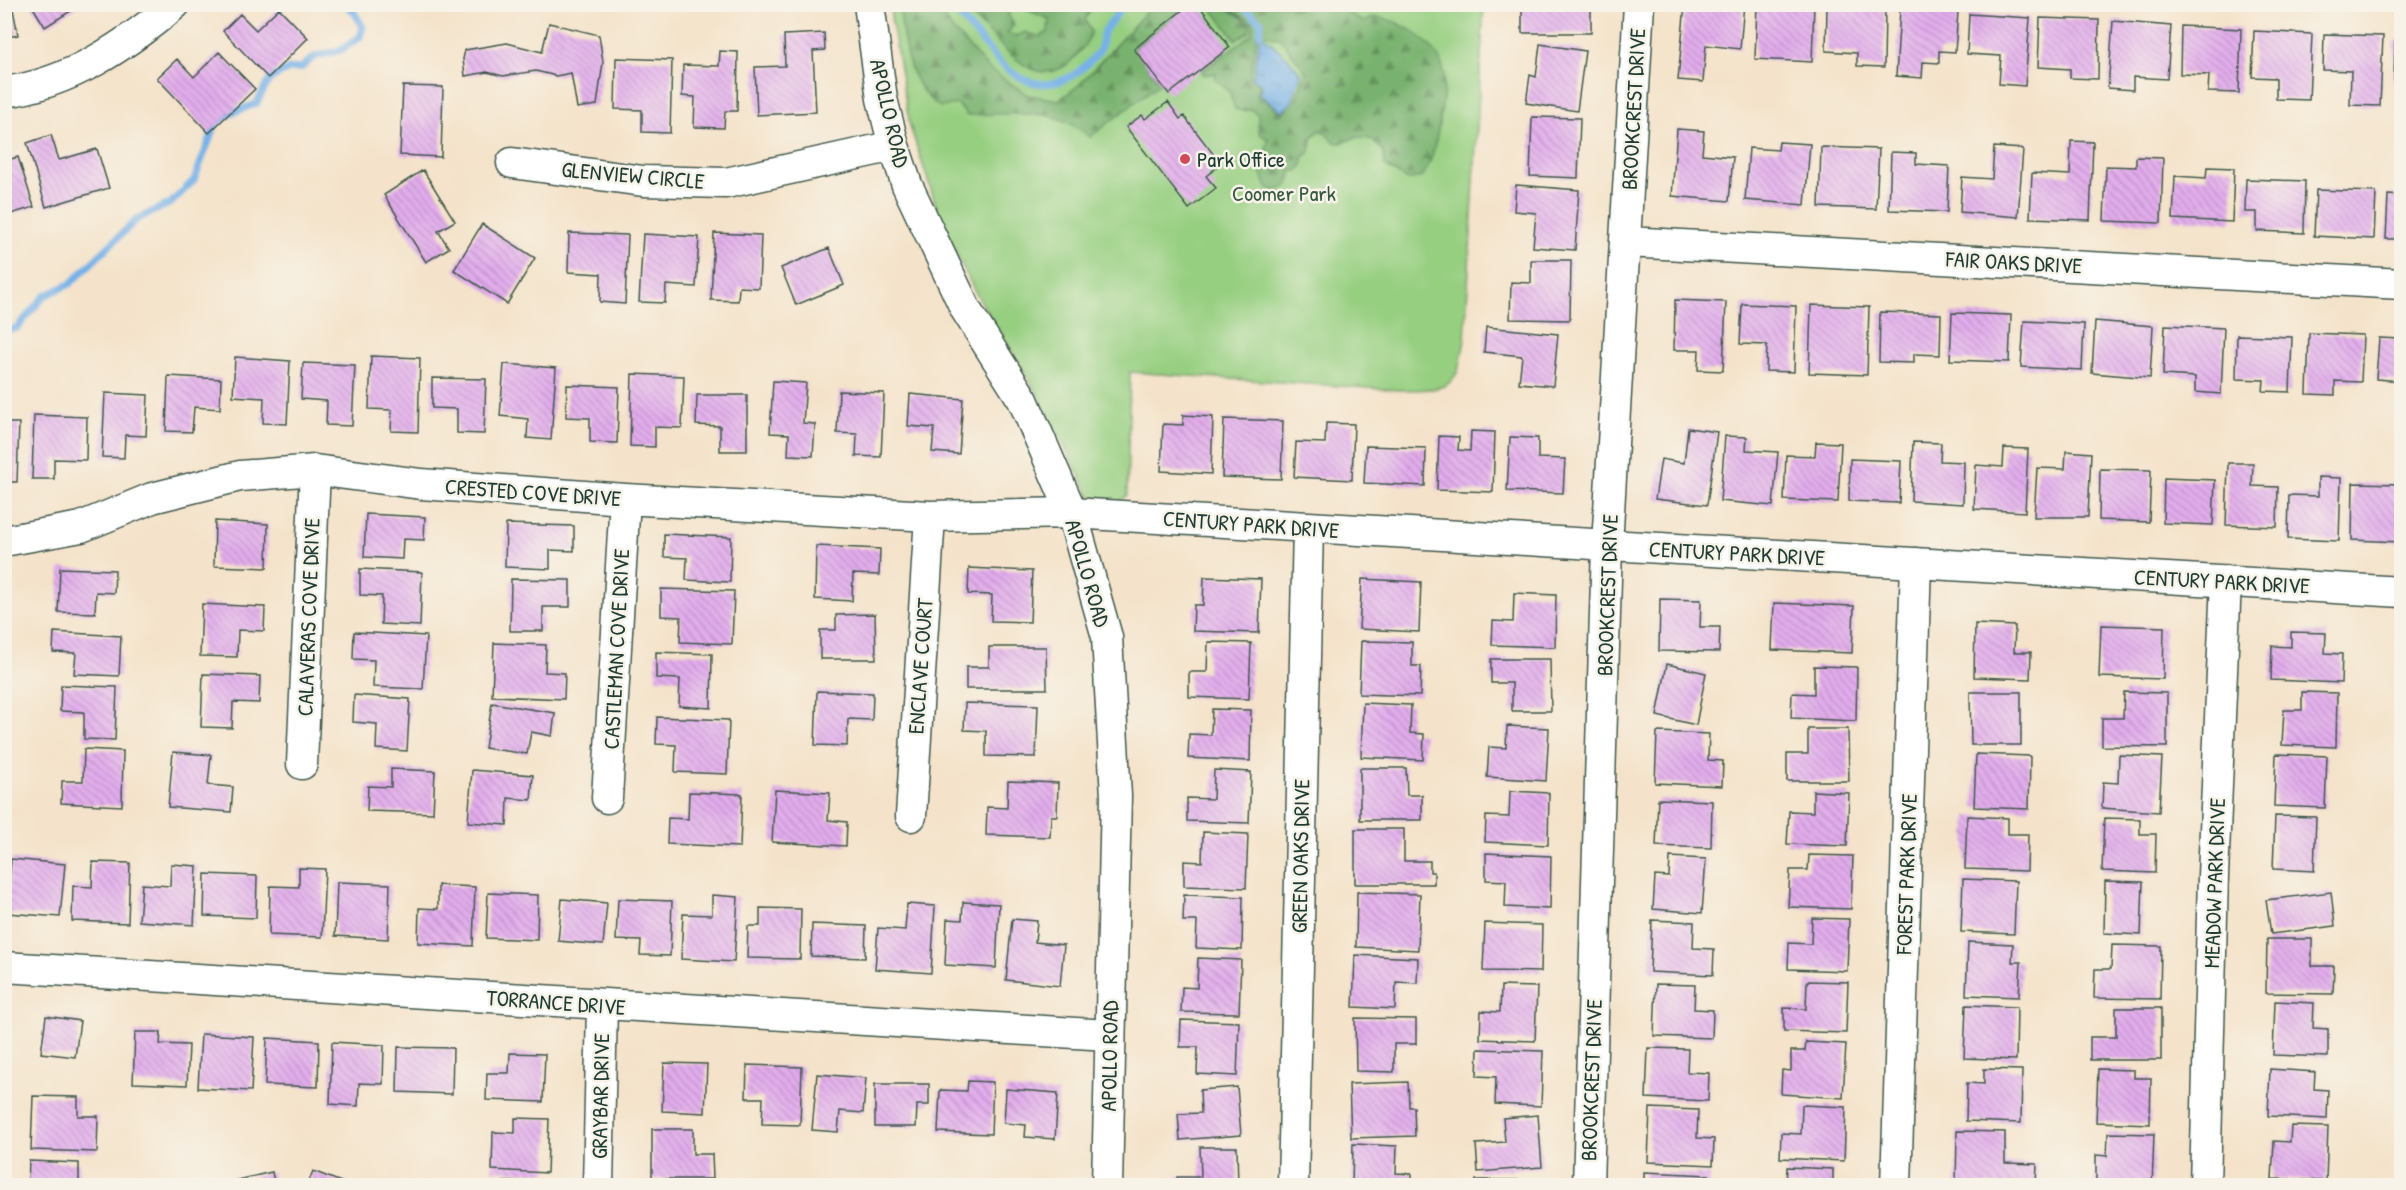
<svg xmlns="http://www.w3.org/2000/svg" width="2406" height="1190" viewBox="0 0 2406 1190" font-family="'Patrick Hand',sans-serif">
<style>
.green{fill:#97cf81;stroke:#5b865a;stroke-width:1.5}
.forest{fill:url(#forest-firs);stroke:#4c7852;stroke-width:1.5}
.water{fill:url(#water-ripples);stroke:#4a778e;stroke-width:1.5}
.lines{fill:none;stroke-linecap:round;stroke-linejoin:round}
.stream{stroke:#76b1e7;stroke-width:7}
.building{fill:url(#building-back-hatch)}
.minor-casing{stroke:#3f564a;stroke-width:33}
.minor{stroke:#fff;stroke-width:30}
.poi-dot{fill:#d1495b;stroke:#f7f3e8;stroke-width:2}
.labels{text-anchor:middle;stroke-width:5;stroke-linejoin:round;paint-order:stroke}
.street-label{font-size:22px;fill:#1f3d34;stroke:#f7f3e8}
.poi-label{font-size:22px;fill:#1f3d34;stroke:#f7f3e8;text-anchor:start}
.park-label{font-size:22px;fill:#375a43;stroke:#f7f3e8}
</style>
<defs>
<pattern id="forest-firs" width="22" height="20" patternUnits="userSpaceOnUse" patternTransform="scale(1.5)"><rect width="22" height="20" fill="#79b26f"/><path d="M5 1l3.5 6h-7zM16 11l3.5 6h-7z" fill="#63925c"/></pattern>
<pattern id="water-ripples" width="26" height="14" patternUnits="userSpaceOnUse" patternTransform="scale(1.5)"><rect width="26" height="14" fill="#76b1e7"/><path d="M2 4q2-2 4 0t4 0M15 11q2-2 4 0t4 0" fill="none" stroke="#6091bc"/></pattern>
<pattern id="building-back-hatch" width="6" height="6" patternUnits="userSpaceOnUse" patternTransform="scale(1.5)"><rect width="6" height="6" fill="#e3aded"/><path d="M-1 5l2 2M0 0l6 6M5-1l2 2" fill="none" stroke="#b78ec1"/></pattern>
</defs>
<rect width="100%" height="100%" fill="#f7f3e8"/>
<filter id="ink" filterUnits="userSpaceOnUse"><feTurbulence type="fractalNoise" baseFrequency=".0167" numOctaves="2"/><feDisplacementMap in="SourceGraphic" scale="12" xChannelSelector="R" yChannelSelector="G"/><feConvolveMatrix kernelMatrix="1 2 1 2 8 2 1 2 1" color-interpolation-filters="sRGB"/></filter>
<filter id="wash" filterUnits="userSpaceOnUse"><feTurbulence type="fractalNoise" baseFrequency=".008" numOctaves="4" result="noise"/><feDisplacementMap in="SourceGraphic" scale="24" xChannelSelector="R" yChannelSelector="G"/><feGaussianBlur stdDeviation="1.35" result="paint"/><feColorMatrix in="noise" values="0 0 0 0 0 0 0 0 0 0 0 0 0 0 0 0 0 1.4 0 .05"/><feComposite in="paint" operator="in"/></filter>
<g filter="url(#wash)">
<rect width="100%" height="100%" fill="#f4e3ca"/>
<!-- green -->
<path class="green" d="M1024,4L1038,9L1044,4L1484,5L1465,339C1457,392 1449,389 1399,390L1130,372L1127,495L1120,501L1097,500L1089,494L1037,393L974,290L942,223L910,126L891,17V5Z"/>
<!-- forest -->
<path class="forest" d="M899,5H927L944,16L952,29L988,68L1028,95L1059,100L1079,85L1148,10L1150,5H1190L1134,48L1160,83L1090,137C1053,104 1013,115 967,115L957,104L940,107C906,84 904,43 899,5Z
M962,5H1014L1008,15L1014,25L1007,33L1016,37L1025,32L1040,37L1048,32L1049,19L1028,10L1030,5H1103V7L1091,9L1085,20L1091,31C1088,43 1082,49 1074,58C1040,94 1008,52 985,28C977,20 969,14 962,5Z
M1209,5C1224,4 1238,15 1250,24L1249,32L1236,40Z
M1224,5L1243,9L1259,22L1250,78L1260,86L1257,94L1282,113L1294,104L1306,72L1280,38L1261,34L1263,21L1244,6L1237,5H1336L1363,22L1376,17C1402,20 1441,45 1444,74C1445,91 1442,108 1439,125C1435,144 1433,161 1422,177L1408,180L1385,166L1383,151L1371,139L1355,137C1332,150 1335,139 1321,130L1313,136L1310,152L1303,157V165L1297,171H1292L1287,186L1277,191L1267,188L1260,170L1269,161L1266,148L1269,139C1255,134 1259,127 1258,115L1251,109L1244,111L1235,109L1229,91L1215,79L1216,73L1203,75L1202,70L1252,34L1253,23Z"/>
<!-- water -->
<path class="water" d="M1260,34L1288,58L1301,74L1292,102L1282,111L1259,93L1262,85L1253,78Z"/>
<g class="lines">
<!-- stream -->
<path class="stream" d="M947,4C957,11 984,44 994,56C1029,95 1066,92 1098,52C1103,47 1101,40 1103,34C1104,30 1121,10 1124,4
M1234,4L1243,7L1261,22L1260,34
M4,331L17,328L44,296L70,284L137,219L171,203L194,180L216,123L231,113L256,104L270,79L289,69L301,68L314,57L341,50L360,37L363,27L354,12L344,4"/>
</g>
<g id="blocks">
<!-- building -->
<path class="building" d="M4,4H12L18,35L4,38Z
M31,4H82L45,27Z
M1190,4H1198L1230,47L1169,94L1134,49Z
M1538,4H1591V33H1522V6Z
M1685,4H1744L1740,49L1706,45L1703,82L1678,80Z
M1757,4L1814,5L1812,62L1755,59Z
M1827,7L1885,10L1884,67L1857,66V53L1826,51Z
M279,8L308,38L268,78L223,31L240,14L256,30Z
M1900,9L1958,12L1955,52L1939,51V63L1923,62L1922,78L1896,76Z
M1969,14L2030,18L2025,86L1999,84L2001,56L1967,54Z
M2040,18L2099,20L2098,79L2070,78V69L2038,67Z
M2113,21L2171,26L2167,79L2133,77V90L2108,88Z
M549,23L599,35L603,62L597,105L577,108L571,73L556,76L536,71L503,76L487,72L465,76L463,59L465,50L507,43L542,52Z
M2181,26L2241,29L2239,93L2208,92L2209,75L2180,74Z
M2254,31L2312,34L2309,100L2276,99V78L2252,77Z
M824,33L825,50L813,51L816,112L757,115L755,67L785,66L784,35Z
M2324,34L2383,36L2380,106L2350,105L2351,71L2323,70Z
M2395,41H2402V85L2394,84Z
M1540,44L1585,51L1577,111L1526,103L1530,75L1536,77Z
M720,51L738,52L737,111H725L724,128L694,127L695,97L682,96L683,65L719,66Z
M219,52L255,89L209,133L157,78L177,59L194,77Z
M616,58L672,60L670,133L642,132V110L615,109Z
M403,86L443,87L441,157L400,155Z
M1168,102L1180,119L1184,116L1221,164L1206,176L1216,188L1189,209L1126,127L1142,115L1145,119Z
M1532,117L1580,118L1578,178L1530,176Z
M1677,129L1704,131L1702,154L1733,157L1729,201L1672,196Z
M51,135L59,160L97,149L109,188L46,207L27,143Z
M2071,141L2093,142L2090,220L2030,218L2032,173L2070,175Z
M1779,142L1810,144L1805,205L1745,200L1749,148L1778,150Z
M1821,147L1879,149L1876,209L1819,207Z
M1994,147L2023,149L2018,217L1960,212L1962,177L1992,179Z
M1891,152L1916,153V164L1949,166L1947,212L1889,210Z
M18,157L34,207L4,216V161Z
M2136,157L2163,158L2161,223L2104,221L2106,166L2136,167Z
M2207,167L2234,168L2232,222L2173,219L2175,176L2206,178Z
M423,170L455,221L438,231L449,248L426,262L384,195Z
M2246,179L2305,181L2304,233L2257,231V212H2245Z
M1516,185L1579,190L1575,250L1533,247L1536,213L1514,211Z
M2316,190L2376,192L2374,239L2314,236Z
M2388,195L2402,196V239H2386Z
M482,224L535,258L507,304L454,270Z
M569,233L628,235L625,304L600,302L601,274L568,272Z
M714,233L761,235L759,288L739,287L738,301L711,300Z
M643,234L699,237L696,287L666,285L665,303L639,302Z
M829,248L844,285L796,305L781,268Z
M1531,260H1571L1570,320L1510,319L1511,282L1531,283Z
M1675,300L1726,302L1723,371L1698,370L1699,350H1674Z
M1742,304L1796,306L1794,372L1766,371L1767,345L1740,344Z
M1811,305L1869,307L1867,375L1809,373Z
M1880,312L1941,314L1940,355L1914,354V363L1879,362Z
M1952,313L2011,315L2009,362L1950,360Z
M2024,321L2084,324L2082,370L2021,367Z
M2095,321L2153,326L2150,378L2092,373Z
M2165,325L2224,328L2221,394L2195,392V377L2163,375Z
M1486,327L1558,334L1553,386L1519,383L1522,356L1484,352Z
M2309,333L2363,335L2361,382L2335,381V395L2307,394Z
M2237,335L2292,337L2290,392L2263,391L2264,380L2236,379Z
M2379,338L2402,339V381L2376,379Z
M371,356L420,358L418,432L391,431L392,410L369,409Z
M235,357L290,361L287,424L263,423L264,398L233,396Z
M303,363L355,365L352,426L326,425L327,401L301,399Z
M504,364L556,368L551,440L527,438L528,419L500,416Z
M632,374L684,376L682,428L655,427V447L630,446Z
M168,376L221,379L220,409L194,407L192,432L166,431Z
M432,378L486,379L484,434L457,433V409L432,408Z
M773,381L806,383L803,423L815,424L813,456L788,455L789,434L770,433Z
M567,385L619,387L617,443L590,442V418L566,417Z
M839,391L884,393L881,457L856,456L857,434L837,433Z
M105,393L148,395L146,436L125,435L124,458L102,457Z
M910,394L963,399L959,454L932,452L934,428L908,426Z
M697,395H747V451H720V426L696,425Z
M34,415L87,417L86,460L54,459V479H32Z
M1183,415L1213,417L1211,474L1161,471L1163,424L1183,425Z
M1224,419L1283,421L1281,479L1222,477Z
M4,423H19L17,482H4Z
M1326,423L1354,424L1352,480L1294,477L1296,442L1325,443Z
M1688,428L1717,432L1707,505L1655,499L1661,459L1684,463Z
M1471,431L1495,432L1493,492L1437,490L1439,436L1459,437L1458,450L1470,451Z
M1725,436L1747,437L1746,450L1778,452L1773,506L1720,501Z
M1510,437L1538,438V458L1565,459L1563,493L1507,491Z
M1816,442L1841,443L1838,502L1784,500L1786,455L1815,456Z
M1913,442L1941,443L1940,461L1964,462L1963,504L1911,501Z
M1366,446L1426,448L1425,486L1364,483Z
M2004,448L2028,449L2025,512L1974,509L1976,465L2003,467Z
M2066,451L2091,453L2088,517H2034L2037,468L2065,469Z
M1850,459L1901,461L1899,503L1849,501Z
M2228,463H2253L2252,486L2278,487L2277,527L2226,525Z
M2100,469L2151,470L2149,522L2099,520Z
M2318,477L2341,478L2339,541L2288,539L2289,495L2318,496Z
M2164,478L2215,480L2213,525L2163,523Z
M2353,483L2402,484L2401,542L2352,540Z
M366,514L425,517L424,540L403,539L402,559L364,557Z
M215,521L268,524L267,568L214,566Z
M506,524L574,526V551L550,550V569L505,567Z
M664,534L731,537L730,582L686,580L687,558L664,557Z
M816,546L880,549L879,575L853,574L852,601L815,599Z
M60,568L115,570L114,593L96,592L95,613L58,612Z
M969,568L1032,571L1030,622L991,621L992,595L968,594Z
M360,569L422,572L420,626L381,624L382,596L360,595Z
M1204,577L1261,579L1259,633L1193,631L1194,605H1203Z
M511,579L570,580V607H543V631H510Z
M1362,579L1421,582L1419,632L1359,629Z
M661,589L734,591L732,644L680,642L681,617L661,616Z
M1514,593L1556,595L1555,647L1492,645L1493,621L1513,622Z
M1660,599L1701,600L1700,627H1720L1719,652L1659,651Z
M1774,603L1854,606L1852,653L1772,650Z
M202,604L265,607L264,631L238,630L237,657L200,656Z
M875,614L876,659H820V630H836V615Z
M1975,624L2015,626L2014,652H2031L2030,679L1974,677Z
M2101,625L2164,627L2163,679L2099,677Z
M54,632L121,636L119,676L74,674L76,653L53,652Z
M354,632L426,636L423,689L373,687L374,660L353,659Z
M2291,632L2326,633L2325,653L2342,654L2341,683L2271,680L2272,646L2291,647Z
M1361,641L1412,642V666H1421L1420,696L1359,694Z
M1208,642L1251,643L1249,699L1189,697V672H1207Z
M494,643L546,645L545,672L565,673L564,699L492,696Z
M989,647H1046L1047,689H966V667H989Z
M656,652L712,654L711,708L679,706L680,679L656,678Z
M1491,659H1550L1551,711H1512V683H1491Z
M1667,664L1706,673L1696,725L1657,716Z
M1814,666L1857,667L1856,721L1791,718L1792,693L1814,694Z
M203,674L260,676L259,703L233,702L232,728L201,727Z
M61,685L117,687L115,740L84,739V712L60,711Z
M817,691L873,693L872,720L848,719L847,746L815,745Z
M1970,692H2021V745H1971Z
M2124,692L2167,693V747L2102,746V718H2123Z
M2302,692L2337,693L2336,747L2282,745L2284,710H2302Z
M354,695L410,699L407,751L376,749L377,724L353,722Z
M492,703L555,713L552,736L531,732L527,754L485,748Z
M965,703L1038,705L1036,757L986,756V731L964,730Z
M1363,703L1411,705L1410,733L1424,734L1423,760L1361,757Z
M1212,709L1251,710L1250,761L1188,758L1189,734L1211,735Z
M657,717L729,720L727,774L675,772L676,745L656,744Z
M1507,726L1549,728L1546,781L1487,777L1489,747L1506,748Z
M1808,729H1848L1849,781H1787V754H1808Z
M1657,732L1709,734L1708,760L1723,761L1722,786L1655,783Z
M84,749L123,751L122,806L61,803L62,781H83Z
M173,752L211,755L208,785L233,787L231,812L168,807Z
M1976,754L2030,756L2029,809L1974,807Z
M2276,754L2327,756L2325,808L2274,806Z
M2119,755L2162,757L2159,812L2102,808L2103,782L2118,783Z
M1360,768H1406L1407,795H1422V820H1360Z
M391,769L435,771L433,813L367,811L368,786L391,787Z
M472,770L533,775L531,800L508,798L507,825L468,822Z
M1214,770L1251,772L1249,823L1187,821V798L1213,799Z
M1008,781L1058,783L1057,816H1051L1050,837L986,835L987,807L1007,808Z
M775,790L830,793L828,820L847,822L846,846L772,842Z
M1510,791L1549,793L1548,845L1485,842L1486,816L1509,817Z
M1813,791L1849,793L1847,846L1787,844L1789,811L1813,812Z
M689,792L742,794L740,847L667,844L668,818L688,819Z
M1658,799L1712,801L1711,848L1656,846Z
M1967,816L2008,818V834H2028L2027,871L1965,869Z
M2275,816L2316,817L2314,871L2273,869Z
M2104,818L2140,819V834H2156L2155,873L2102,871Z
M1355,829H1404V861H1430V872H1434V884H1355Z
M1203,832L1248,834L1246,888L1184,886V861L1202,862Z
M1486,853L1551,856L1550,909L1505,907L1506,881L1486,880Z
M1809,855L1853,856L1851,909L1788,907L1790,870H1808Z
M1670,857L1706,859L1702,913L1653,909L1655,876L1669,877Z
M11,859L65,864L60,917L7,913Z
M93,862L130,863L128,923L72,921L73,886L92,887Z
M171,864L197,866L194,925L139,921L142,884L170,886Z
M299,868L325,869L322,937L269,935L270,886L299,887Z
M205,874L257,876L256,918L204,916Z
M1963,879L2016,881L2014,934L1961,932Z
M2105,881L2143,882L2141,935L2104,933Z
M337,882L390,884L388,939L335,936Z
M438,885L475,887L473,946L418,943L419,908L438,909Z
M1357,892L1420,894L1418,950L1356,947Z
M2331,892L2335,926L2271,934L2266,900Z
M488,893L538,895L537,940L486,938Z
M712,895L738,897L734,962L681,959L683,914L712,915Z
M1184,895L1243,897L1242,950L1196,948L1197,921H1183Z
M562,899L607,903L603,945L558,941Z
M618,899L672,901L670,956L640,955L641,941L616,940Z
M963,902L999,904L996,968L945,965L947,919L962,920Z
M907,904L935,906L931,973L875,969L878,928L905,930Z
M760,908L801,909L800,959L747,958L748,926H760Z
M1812,918L1849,919L1847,971L1788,969L1789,943L1811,944Z
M1012,919L1037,921L1035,942L1064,945L1060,986L1006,980Z
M1652,920L1694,922L1693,948L1714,949L1713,975L1650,972Z
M1485,923L1542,925L1541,972L1483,971Z
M812,924L866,926L865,958L811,956Z
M2267,939H2312V966H2334L2333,994L2266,993Z
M1968,942L2013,944L2012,962H2021L2019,997L1966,995Z
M2112,945L2161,946L2160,999L2094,998L2095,969H2111Z
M1355,955L1418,958L1417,983L1396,982L1395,1009L1353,1007Z
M1198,958L1241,960L1239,1013L1181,1012L1182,987L1197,988Z
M1807,981L1848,982L1846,1033L1784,1031V1008L1806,1009Z
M1656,984L1695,985L1694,1009L1713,1010L1712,1038L1654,1036Z
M1501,986L1537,987L1535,1041L1480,1039L1481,1011L1500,1012Z
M2275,1001L2314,1003L2313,1028L2328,1029V1057L2273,1055Z
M1966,1005L2017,1007L2016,1060L1964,1058Z
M2116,1008H2161V1060H2090V1037H2116Z
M46,1016L80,1021L75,1057L41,1053Z
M1355,1018L1416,1019V1044H1394V1072L1356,1071Z
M1181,1020L1239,1022L1237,1076L1197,1074L1198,1047H1180Z
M135,1032H161L160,1044L189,1045L187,1085L133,1083Z
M201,1034L254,1037L251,1091L198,1088Z
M267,1038L319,1041L318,1087L265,1085Z
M332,1042L384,1045L383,1084L359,1083L358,1106L330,1104Z
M1806,1042L1846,1044L1843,1098L1781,1094L1782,1070L1791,1071V1051H1805Z
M398,1047L453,1048L452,1094L397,1092Z
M1648,1048L1688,1049L1687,1072L1709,1073L1708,1101L1646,1098Z
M1478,1049L1543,1051L1541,1106L1495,1104L1496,1077L1477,1076Z
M510,1053L545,1054L543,1102L486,1100L487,1073H509Z
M664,1063L707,1064L705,1113L662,1111Z
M747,1065L802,1067L800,1125L762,1124L763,1098H746Z
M1984,1069L2022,1070L2021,1123L1966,1121L1967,1083L1984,1084Z
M2098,1069L2134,1070V1078H2151L2150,1124L2096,1122Z
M2270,1069L2315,1072L2314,1089L2328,1090L2327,1119L2268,1116Z
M817,1074L866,1078L863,1113L840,1111L838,1132L812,1130Z
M968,1081L993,1082L991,1134L938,1132L940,1090L967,1091Z
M1408,1082L1409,1107H1414L1415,1136L1351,1138L1349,1084Z
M875,1084H929V1105H917L916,1127H875Z
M1237,1087L1241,1135L1180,1140L1178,1114L1201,1113L1200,1090Z
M1006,1089L1058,1093L1055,1139L1025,1137L1026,1125L1004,1123Z
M33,1096L78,1097V1116H98L97,1152L31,1150Z
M1802,1105L1846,1107L1844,1161L1780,1158L1781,1133L1801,1134Z
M1650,1108L1698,1110L1697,1138L1714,1139L1713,1165L1648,1162Z
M1538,1115L1542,1167L1478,1172L1476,1144L1505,1142L1503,1118Z
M515,1118L549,1119L547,1173L492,1170L493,1132L515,1133Z
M2291,1126L2328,1127L2326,1181L2272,1179L2274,1141L2290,1142Z
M652,1129H693V1154H712L713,1179H652Z
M1957,1131L2005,1132V1163L2037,1164L2036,1186L1956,1184Z
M2108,1133L2154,1134L2152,1186L2096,1185V1155L2107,1156Z
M1353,1144L1397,1146L1396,1173L1412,1174V1186H1352Z
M1200,1147H1237L1238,1186H1177V1177H1201Z
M29,1161L79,1163V1186H28Z
M1787,1167L1833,1169V1186H1786Z
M313,1171L349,1185V1186H307Z
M272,1172L275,1186H230L229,1182Z
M1644,1172L1709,1175V1186H1644Z
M1476,1180H1536V1186H1476Z
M504,1182L538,1183V1186H504Z"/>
</g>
</g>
<g filter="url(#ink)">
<use href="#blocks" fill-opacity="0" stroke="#3f564a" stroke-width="1.5"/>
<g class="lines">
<!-- minor casing -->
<g class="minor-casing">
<path id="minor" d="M869,4L882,99L894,146L907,185L966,310L1023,400L1072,513L1107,637L1116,796L1107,1186
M4,92C70,84 126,45 175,4
M512,163L643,181L726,183L894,146
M1627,242L2402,284
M4,541L81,527L152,498L240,476L315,470L421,484L625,499L930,516L1072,513L2402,592
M302,764L315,470
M607,798L625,499
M911,816L930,516
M4,967L1108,1035
M598,1186L602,1006
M1293,1186L1308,527
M1588,1186L1607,545L1639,4
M1896,1186L1916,563
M2205,1186L2213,876L2226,581"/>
</g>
<!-- minor -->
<use href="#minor" class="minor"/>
</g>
</g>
<!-- markers -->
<circle class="poi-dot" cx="1185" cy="159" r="6"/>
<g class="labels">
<!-- street labels -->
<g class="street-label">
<text transform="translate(1633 109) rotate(-87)" y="8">BROOKCREST DRIVE</text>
<text transform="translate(890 113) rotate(77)" y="8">APOLLO ROAD</text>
<text transform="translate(633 175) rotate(5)" y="8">GLENVIEW CIRCLE</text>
<text transform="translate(2014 262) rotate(3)" y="8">FAIR OAKS DRIVE</text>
<text transform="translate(533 492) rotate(4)" y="8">CRESTED COVE DRIVE</text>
<text transform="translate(1251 524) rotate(4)" y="8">CENTURY PARK DRIVE</text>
<text transform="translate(1737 553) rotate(3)" y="8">CENTURY PARK DRIVE</text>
<text transform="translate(1088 573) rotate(74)" y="8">APOLLO ROAD</text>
<text transform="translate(2222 581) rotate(3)" y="8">CENTURY PARK DRIVE</text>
<text transform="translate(1607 595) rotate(-88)" y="8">BROOKCREST DRIVE</text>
<text transform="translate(308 617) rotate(-88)" y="8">CALAVERAS COVE DRIVE</text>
<text transform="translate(616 649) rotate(-87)" y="8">CASTLEMAN COVE DRIVE</text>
<text transform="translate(920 666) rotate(-86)" y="8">ENCLAVE COURT</text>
<text transform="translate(1300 856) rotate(-89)" y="8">GREEN OAKS DRIVE</text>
<text transform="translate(1906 874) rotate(-88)" y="8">FOREST PARK DRIVE</text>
<text transform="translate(2214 883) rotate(-88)" y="8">MEADOW PARK DRIVE</text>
<text transform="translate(556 1002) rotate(4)" y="8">TORRANCE DRIVE</text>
<text transform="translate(1109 1056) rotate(-89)" y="8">APOLLO ROAD</text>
<text transform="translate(1591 1080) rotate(-88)" y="8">BROOKCREST DRIVE</text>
<text transform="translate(600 1096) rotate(-89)" y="8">GRAYBAR DRIVE</text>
</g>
<!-- poi labels -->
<g class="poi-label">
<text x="1197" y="167">Park Office</text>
</g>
<!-- park labels -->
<g class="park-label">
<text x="1284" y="201">Coomer Park</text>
</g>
</g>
<!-- margin -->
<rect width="2406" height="1190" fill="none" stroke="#f7f3e8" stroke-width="24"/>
</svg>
